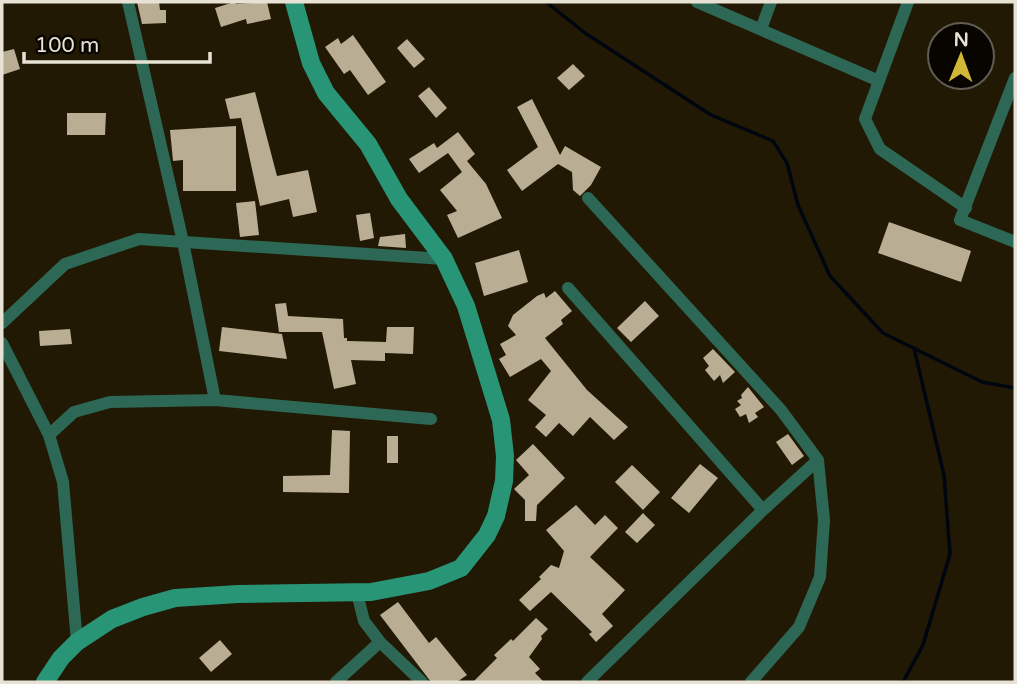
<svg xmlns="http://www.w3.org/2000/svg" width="1017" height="684" viewBox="0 0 1017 684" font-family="'Varela Round',sans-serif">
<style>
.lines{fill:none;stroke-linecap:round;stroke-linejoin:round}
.stream{stroke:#000610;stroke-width:3.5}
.building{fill:#b9ae94}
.street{stroke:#2c6855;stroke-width:12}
.secondary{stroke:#299577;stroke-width:18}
</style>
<rect width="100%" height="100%" fill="#221904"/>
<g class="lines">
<!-- stream -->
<path class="stream" d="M546,2L585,33L711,115L773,141L787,163L798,205L830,276L883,333L982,382L1015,388
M903,682L923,645L950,554L944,475L914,348"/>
</g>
<!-- building -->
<path class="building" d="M137,2H159L160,10H166V23L142,24Z
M234,2L236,4L267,2L271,19L247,24L246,19L221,27L215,8Z
M353,35L386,82L368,95L350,70L344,74L325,47L338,38L341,44Z
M407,39L425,59L414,68L397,48Z
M14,49L20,69L2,75V52Z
M573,64L585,76L569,90L557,78Z
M429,87L447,108L436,118L418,96Z
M255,92L277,176L308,170L317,212L293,217L289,199L260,206L241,118L230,119L225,99Z
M532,99L560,155L565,146L601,167L591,185L580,196L573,190L572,172L558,164L522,191L507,170L538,147L517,107Z
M67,113H106L105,135H67Z
M236,126V191H183V160L173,161L170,130Z
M458,132L475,154L467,161L486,184L502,218L458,238L447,215L457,211L440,190L462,172L448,153L419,173L409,159L434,143L437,148Z
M255,201L259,235L240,237L236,203Z
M370,213L374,238L360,241L356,215Z
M889,222L971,251L961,282L878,253Z
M405,234L406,248L378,246L380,237Z
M519,250L528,282L484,296L475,263Z
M555,291L572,311L561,320L563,324L545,338L587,390L628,427L614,440L590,417L573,436L559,423L546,437L535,427L546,415L528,400L551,371L541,359L510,377L499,359L506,355L500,344L516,335L508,326L513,315L537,296L544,293L546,298Z
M645,301L659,316L631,342L617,328Z
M286,303L288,316L343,319L344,338H347V341L386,342L387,327H414L413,354L385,353V361L351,360L356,384L334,389L322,332H279L275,304Z
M222,327L282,334L287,359L219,351Z
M70,329L72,344L40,346L39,331Z
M713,349L735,372L723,383L720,375L714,381L705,370L709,366L703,358Z
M748,387L764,407L755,413L758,417L749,423L746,414L740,417L735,409L741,405L737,401L742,398L741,395Z
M332,430L350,431L349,493L283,492V476L330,475Z
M788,434L804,456L792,465L776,442Z
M387,436H398V463H387Z
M533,444L565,478L537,505L536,521H525V500L514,489L529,475L516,460Z
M700,464L718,478L689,513L671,498Z
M632,465L660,492L643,510L615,482Z
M576,505L595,525L605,515L618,528L590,557L625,590L602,614L613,626L596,642L589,634L592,632L551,592L530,611L519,600L541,579L539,577L551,565L559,568L564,551L546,530Z
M643,513L655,525L637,543L625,532Z
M398,602L429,643L436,637L467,675L457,682H431L380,615Z
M536,618L548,629L541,636L542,639L529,657L540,669L535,673L544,682H473L497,658L494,655L511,639L513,641Z
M220,640L232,654L211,672L199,658Z"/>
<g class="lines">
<!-- street -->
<path class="street" d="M128,2L183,242L215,400
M697,2L879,81
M908,2L865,119L880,149L966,208
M761,29L771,2
M1015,78L960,220L1015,242
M588,198L781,410L818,460L824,520L820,577L799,627L751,682
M568,288L763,510
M2,323L65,264L139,239L444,259
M2,343L49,435L63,482L77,642
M49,435L74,412L110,402L215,400L431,419
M357,593L364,621L380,642L422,682
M336,682L380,642
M587,682L763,510L818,460"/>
<!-- secondary -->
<path class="secondary" d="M45,682L61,658L77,642L112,619L143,607L175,598L238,594L371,592L429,581L461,568L487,535L496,516L504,481L505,456L501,420L466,306L444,259L399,199L368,144L326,93L311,63L294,2"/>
</g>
<!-- border -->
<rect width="1017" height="684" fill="none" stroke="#e7e2d4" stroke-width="7"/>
<!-- north arrow -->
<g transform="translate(961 56) rotate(1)"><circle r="33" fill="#080501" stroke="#615d55" stroke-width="2"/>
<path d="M0-5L12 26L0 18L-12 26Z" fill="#d0b736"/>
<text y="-10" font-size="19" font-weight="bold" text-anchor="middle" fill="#e7e2d4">N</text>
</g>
<!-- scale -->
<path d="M24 52v10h186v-10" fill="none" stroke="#e7e2d4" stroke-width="3.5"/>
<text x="35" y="52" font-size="21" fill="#e7e2d4" stroke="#080501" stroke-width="5" paint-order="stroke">100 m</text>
</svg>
